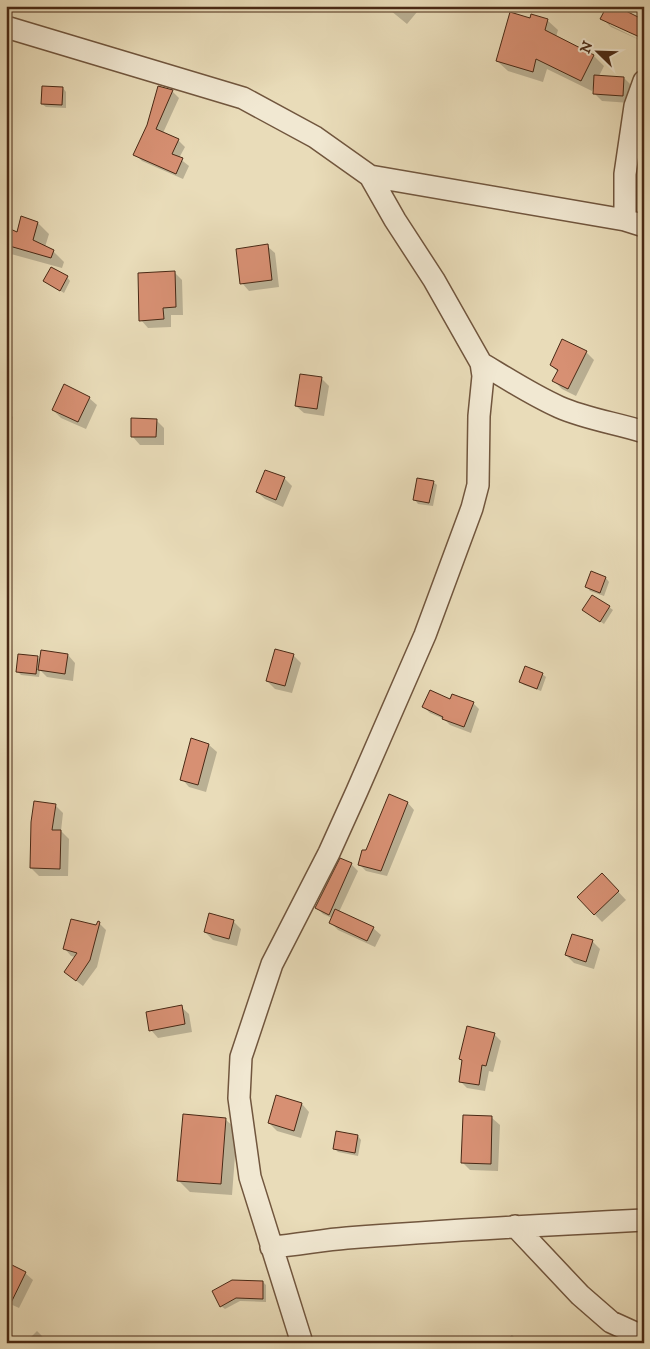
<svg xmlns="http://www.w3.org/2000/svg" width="650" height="1349" viewBox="0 0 650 1349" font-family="'IM FELL DW Pica',serif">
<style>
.shadow{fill:#0003}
.building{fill:#d79073;stroke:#492915}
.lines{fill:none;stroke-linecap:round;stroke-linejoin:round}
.street-casing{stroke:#71563e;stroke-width:24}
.street{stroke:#f1e8d2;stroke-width:21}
</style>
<rect width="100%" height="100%" fill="#e9dcb9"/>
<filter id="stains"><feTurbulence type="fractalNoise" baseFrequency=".004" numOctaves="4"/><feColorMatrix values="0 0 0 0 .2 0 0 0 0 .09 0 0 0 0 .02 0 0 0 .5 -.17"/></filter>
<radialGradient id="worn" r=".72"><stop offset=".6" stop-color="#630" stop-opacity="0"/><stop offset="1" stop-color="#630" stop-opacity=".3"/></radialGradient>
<!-- shadow -->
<path class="shadow" d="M385,6H422L407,24Z
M531,19L547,20L558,30L556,37L594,56L604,66L599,76L624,78L632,86L631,103L602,101L594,93V86L592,91L547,69L543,82L508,71L497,61Z
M604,20L610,23V25L644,42L611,27Z
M6,47L9,50L6,58Z
M63,88L66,92V108L46,107L42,104Z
M172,91L179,98L163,133L178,140L185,147L179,158L189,166L183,179L142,161L135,154Z
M22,218L38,223L49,234L45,247L53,251L64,262L62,268L11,254L6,265V228L17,234Z
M267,246L275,253L279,287L249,291L242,283Z
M174,272L182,280L183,315H171V327L148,328L141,320Z
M67,277L70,281L64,293L45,281Z
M586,352L594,360L576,396L562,389L554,381L558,372L551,365Z
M321,378L329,386L324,416L304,413L296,406Z
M89,398L97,405L86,429L61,418L53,410Z
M6,410L13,417L6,447Z
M156,420L164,428V445H140L133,437Z
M284,478L292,486L283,507L265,499L257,492Z
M433,482L437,485L433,506L418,504L415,500Z
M592,573L606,578L609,582L604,596L590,591L587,587Z
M609,607L613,610L604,624L584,610Z
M68,655L75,663L73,681L47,677L40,670L39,677L21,675L17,671L38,658L41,661Z
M293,655L301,663L292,693L275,689L267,681Z
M542,674L546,677L541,691L524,685L520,682Z
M450,701L473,703L479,709L471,733L450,725L444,719L430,713L424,707Z
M209,745L217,752L206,792L189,787L182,779Z
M6,775L11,779L6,791Z
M389,796L408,803L414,810L387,876L366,871L360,865L367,852Z
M55,805L63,813L61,831L69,839L68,876H39L31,868Z
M351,864L358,871L339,912L373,928L381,935L375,947L338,930L330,922L332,918L323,914L317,908Z
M610,883L626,900L602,922L578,897Z
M210,915L234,922L241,929L237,946L213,940L205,932Z
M99,923L106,930L97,967L83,986L65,972L75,957L71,956L65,949L96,927Z
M592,941L600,949L594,969L574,963L566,955Z
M181,1007L189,1014L192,1032L158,1038L151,1030Z
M494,1034L501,1041L493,1072L489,1071L485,1091L467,1088L460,1081L463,1062L460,1059Z
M277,1097L302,1104L309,1112L301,1138L277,1131L269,1123Z
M492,1118L500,1125L498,1171L470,1170L462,1162Z
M225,1119L237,1130L232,1195L190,1192L178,1180Z
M337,1132L358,1136L361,1140L358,1156L338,1152L334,1148Z
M25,1273L33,1280L19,1308L6,1302Z
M263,1282L266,1285V1302L240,1301L225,1309L221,1306Z
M37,1331L41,1335L48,1343H30L28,1340Z
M512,1335L519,1343H503Z"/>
<!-- building -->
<path class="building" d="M607,6H616L644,20V39L600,19Z
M510,12L530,18L531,14L548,19L545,30L594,55L581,81L536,59L533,72L496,61Z
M594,75L624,77L623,96L593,94Z
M42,86L63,87L62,105L41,104Z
M158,86L173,90L156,129L179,139L172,154L183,158L176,174L133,155L147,125Z
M21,216L38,222L33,240L54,250L51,258L6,245V227L17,232Z
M268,244L272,280L240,284L236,249Z
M51,267L68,276L60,291L43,281Z
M175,271L176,307L163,308L164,319L139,321L138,273Z
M562,339L587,351L568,389L552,381L558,370L550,365Z
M300,374L322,377L317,409L295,406Z
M64,384L90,397L78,422L52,410Z
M131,418L157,419L156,437H131Z
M265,470L285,477L276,500L256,492Z
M417,478L434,481L429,503L413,500Z
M591,571L606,577L600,593L585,587Z
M592,595L610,606L600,622L582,610Z
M275,649L294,654L285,686L266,681Z
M41,650L68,654L65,674L38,670Z
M18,654L38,656L36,674L16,672Z
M525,666L543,673L537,689L519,682Z
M430,690L450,699L452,694L474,702L464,727L442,719L443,717L422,707Z
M191,738L209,744L198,785L180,780Z
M389,794L408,802L381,871L358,865L362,850H366Z
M34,801L56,804L52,830H61L60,869L30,868L31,822Z
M340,858L352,863L329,915L315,908Z
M602,873L619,891L594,915L577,897Z
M335,909L374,927L367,941L329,923Z
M209,913L234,920L229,939L204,932Z
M71,919L96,925L98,921L100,922L90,960L76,981L64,972L77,953L63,949Z
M572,934L593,940L586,962L565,955Z
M182,1005L185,1024L149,1031L146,1012Z
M467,1026L495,1033L486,1066L482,1065L479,1085L459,1082L462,1060L459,1059Z
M276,1095L302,1103L294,1131L268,1123Z
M183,1114L226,1118L221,1184L177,1181Z
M463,1115L492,1116L491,1164L461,1163Z
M336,1131L358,1135L355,1153L333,1149Z
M6,1262L26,1272L6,1313Z
M232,1280L263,1281V1299L236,1298L220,1307L212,1291Z"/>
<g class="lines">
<!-- street casing -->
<g class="street-casing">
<path id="street" d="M6,27L243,98L315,137L370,176L625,220L644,226
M625,220V174L635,106L644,81
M481,363C506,378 532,395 559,407C586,419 616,423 644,432
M515,1226L580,1295L611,1322L644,1337
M271,1247C297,1245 322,1240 347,1238C446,1230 545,1225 644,1220
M302,1343L250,1177L239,1098L241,1057L272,964L329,853L357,791L425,635L472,508L478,485L479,416L483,376L481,363L434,280L395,220L370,176"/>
</g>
<!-- street -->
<use href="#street" class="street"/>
</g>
<!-- margin -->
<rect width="650" height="1349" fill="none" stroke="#e9dcb9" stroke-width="25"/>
<rect x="8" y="8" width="635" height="1334" fill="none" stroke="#492915" stroke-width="2.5"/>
<rect x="12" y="12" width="625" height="1324" fill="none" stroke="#492915"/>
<!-- north arrow -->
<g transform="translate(598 52) rotate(293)" stroke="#f1e8d2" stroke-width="4" paint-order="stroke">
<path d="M0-4L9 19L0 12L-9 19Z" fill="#492915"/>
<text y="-8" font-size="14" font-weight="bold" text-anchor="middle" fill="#492915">N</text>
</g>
<rect width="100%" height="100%" filter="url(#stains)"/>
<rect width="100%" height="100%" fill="url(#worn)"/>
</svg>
